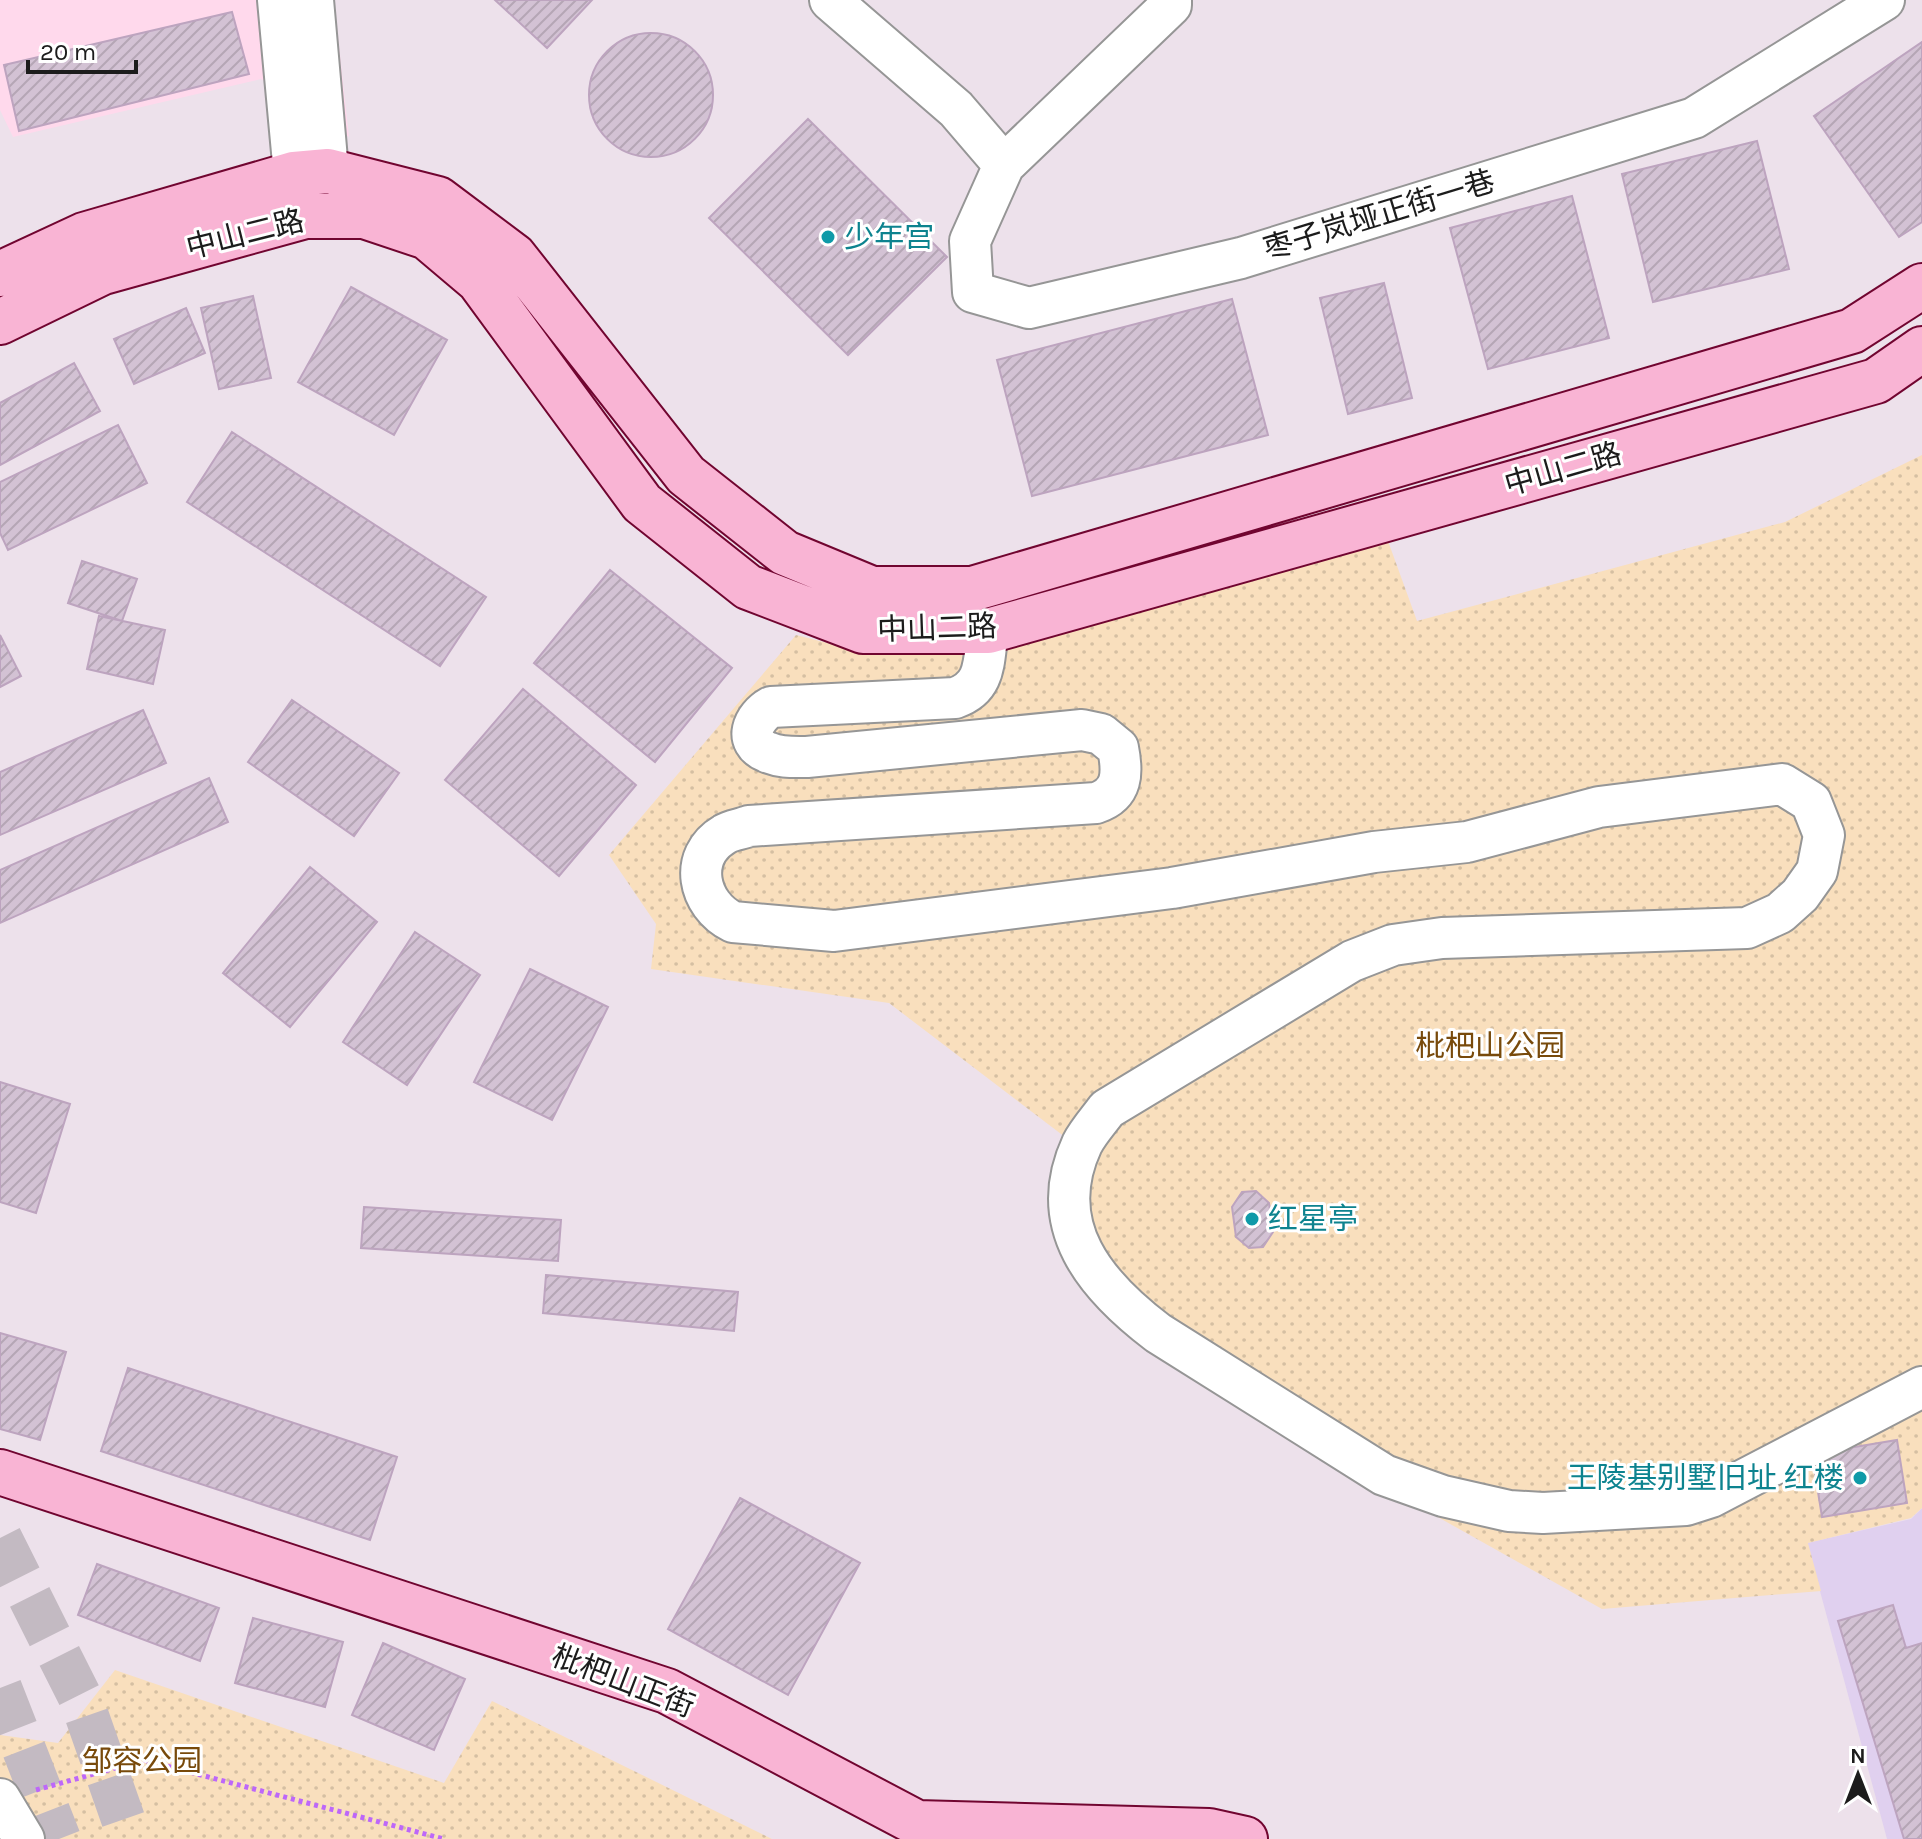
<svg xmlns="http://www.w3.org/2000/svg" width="1922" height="1839" viewBox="0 0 1922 1839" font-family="Karla,'Noto Sans SC',sans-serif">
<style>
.commercial{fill:#e0d0ef}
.education{fill:#ffd9ec}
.park{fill:url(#park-dots)}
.building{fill:url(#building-hatch);stroke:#bda4bf;stroke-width:2}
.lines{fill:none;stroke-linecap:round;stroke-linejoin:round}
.secondary-tunnel{stroke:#c3bac2;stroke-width:44;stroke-dasharray:44 22;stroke-linecap:butt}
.street-casing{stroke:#969696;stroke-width:44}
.secondary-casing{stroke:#710530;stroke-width:48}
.path{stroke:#bd67f9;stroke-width:5;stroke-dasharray:4 4;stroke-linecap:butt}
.street{stroke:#fff;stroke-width:40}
.secondary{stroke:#f9b4d4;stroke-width:44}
.culture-dot{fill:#0f9aa8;stroke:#fff;stroke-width:3}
.labels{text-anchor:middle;stroke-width:6;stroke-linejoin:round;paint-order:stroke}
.street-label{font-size:30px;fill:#1c1c1c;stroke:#fff}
.culture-label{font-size:30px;fill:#0d838f;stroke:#fff;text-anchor:start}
.park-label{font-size:30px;fill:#784a0b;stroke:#fff}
</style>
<defs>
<pattern id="park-dots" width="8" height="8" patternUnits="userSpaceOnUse" patternTransform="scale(2)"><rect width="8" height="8" fill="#f9dfbd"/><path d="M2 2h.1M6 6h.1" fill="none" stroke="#d5bfa2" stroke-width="1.8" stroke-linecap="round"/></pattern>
<pattern id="building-hatch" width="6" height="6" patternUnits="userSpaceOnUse" patternTransform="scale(2)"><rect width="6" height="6" fill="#d3c2d4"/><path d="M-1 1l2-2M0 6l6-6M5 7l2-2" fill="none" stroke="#b5a6b5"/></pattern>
</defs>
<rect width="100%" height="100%" fill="#ede1eb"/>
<!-- commercial -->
<path class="commercial" d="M1922,1508V1839H1887L1807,1543L1911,1519Z"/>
<!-- education -->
<path class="education" d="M0,0H334L349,137L261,79L13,137L0,110Z"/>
<!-- park -->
<path class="park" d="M1922,455V1508L1911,1518L1808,1543L1821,1591L1602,1609L1377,1483L1108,1316L1059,1251L1051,1207L1065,1137L889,1003L651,969L656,924L609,855L796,635L863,652L1388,541L1417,621L1785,522Z
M115,1670L444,1783L492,1701L772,1839H0V1735L58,1743Z"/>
<!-- building -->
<path class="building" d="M495,0H592L547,48Z
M232,12L249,74L19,131L4,65Z
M589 95a62 62 0 1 1 124 0a62 62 0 1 1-124 0Z
M1922,42V222L1899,237L1814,116Z
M808,119L947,257L848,355L709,218Z
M1757,141L1789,269L1653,302L1622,174Z
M1572,196L1609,338L1488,369L1450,228Z
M1384,283L1412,398L1348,414L1320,298Z
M351,287L447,340L394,435L298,382Z
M253,296L271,378L219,389L201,308Z
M1232,299L1268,435L1032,496L997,360Z
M186,308L205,353L134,384L114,339Z
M74,363L100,411L0,465V403Z
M118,425L147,483L8,550L0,533V482Z
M232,432L486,597L440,666L187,502Z
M82,561L137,579L122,621L68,603Z
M610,570L732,668L655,762L534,663Z
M99,616L165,630L153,684L87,669Z
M0,635L21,676L0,687Z
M523,689L636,785L559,876L445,780Z
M292,700L399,773L354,836L248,762Z
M143,710L166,763L0,835V772Z
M209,778L228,822L0,923V870Z
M310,867L377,922L290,1027L223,973Z
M415,932L480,975L407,1085L343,1042Z
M530,969L608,1007L552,1120L474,1082Z
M0,1082L70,1104L36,1213L0,1202Z
M1256,1191L1269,1203L1273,1232L1263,1247L1249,1248L1236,1237L1232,1207L1242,1192Z
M364,1207L561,1220L558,1261L361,1248Z
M546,1275L738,1292L734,1331L543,1313Z
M0,1333L66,1352L40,1440L0,1429Z
M128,1368L397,1457L370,1540L101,1451Z
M1897,1440L1907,1503L1822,1517L1812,1454Z
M740,1498L860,1563L788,1695L668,1629Z
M97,1564L219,1608L200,1661L78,1615Z
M1893,1605L1906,1648L1922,1643V1839H1904L1838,1621Z
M253,1618L343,1642L325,1707L235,1683Z
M383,1643L465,1679L434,1750L352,1715Z"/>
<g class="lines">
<!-- secondary-tunnel -->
<path class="secondary-tunnel" d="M0,1538L81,1699L130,1839
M0,1688L59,1839"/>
<!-- street casing -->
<g class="street-casing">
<path id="street" d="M278,0L294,174
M313,0L328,171
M830,0L956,109L1004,165L1171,5V0
M1004,165L970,241L973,292L1029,308L1241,258L1694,118L1884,0
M988,631C983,661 987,687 955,698L771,707C753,717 742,742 767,752C780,758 794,757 807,757L1082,730L1101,734L1118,748C1123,773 1123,794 1096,803L749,826C742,829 731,830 725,834C687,856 698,905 733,922L834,931L1172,888L1374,852L1467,842L1599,807L1782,784L1811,802L1824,835L1817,871L1800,895L1780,913L1747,928L1442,938L1393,945L1352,961L1107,1109C1099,1120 1088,1132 1082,1144C1044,1226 1096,1286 1158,1333L1384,1475L1443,1496L1509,1511L1543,1513L1686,1505L1711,1497L1922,1387
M0,1799L24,1839"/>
</g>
<!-- secondary casing -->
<g class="secondary-casing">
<path id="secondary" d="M0,274L84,235L294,174L328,171L438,199L514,256L686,475L785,553L872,589H972L1852,331L1922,286
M0,322L103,272L305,216H364L427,237L479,281L642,503L748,587L863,631H988L1876,381L1922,349
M0,1472L667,1691L917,1823L1209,1831L1245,1839"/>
</g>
<!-- path -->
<path class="path" d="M36,1790L144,1760L444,1839"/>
<!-- street -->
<use href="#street" class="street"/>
<!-- secondary -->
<use href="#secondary" class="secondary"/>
</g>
<!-- markers -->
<g class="culture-dot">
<circle cx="828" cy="237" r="8"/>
<circle cx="1252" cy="1219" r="8"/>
<circle cx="1860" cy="1478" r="8"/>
</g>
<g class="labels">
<!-- street labels -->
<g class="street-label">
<text transform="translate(1379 215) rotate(-17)" y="10">枣子岚垭正街一巷</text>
<text transform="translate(245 234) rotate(-14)" y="10">中山二路</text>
<text transform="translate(1563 469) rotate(-16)" y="10">中山二路</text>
<text transform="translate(937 628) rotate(-2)" y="10">中山二路</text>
<text transform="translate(623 1681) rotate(21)" y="10">枇杷山正街</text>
</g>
<!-- culture labels -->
<g class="culture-label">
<text x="844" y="247">少年宫</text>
<text x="1268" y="1229">红星亭</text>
<text x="1844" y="1488" text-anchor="end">王陵基别墅旧址 红楼</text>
</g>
<!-- park labels -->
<g class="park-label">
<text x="1490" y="1056">枇杷山公园</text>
<text x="142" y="1771">邹容公园</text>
</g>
</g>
<!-- north arrow -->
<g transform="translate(1858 1775)" stroke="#ffffff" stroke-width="6" paint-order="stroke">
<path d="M0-6L14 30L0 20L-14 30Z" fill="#1c1c1c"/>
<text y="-12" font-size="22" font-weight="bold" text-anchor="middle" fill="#1c1c1c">N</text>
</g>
<!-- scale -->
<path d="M28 60v12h108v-12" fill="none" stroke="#1c1c1c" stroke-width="4"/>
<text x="40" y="60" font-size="24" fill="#1c1c1c" stroke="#ffffff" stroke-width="6" paint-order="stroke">20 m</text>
</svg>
